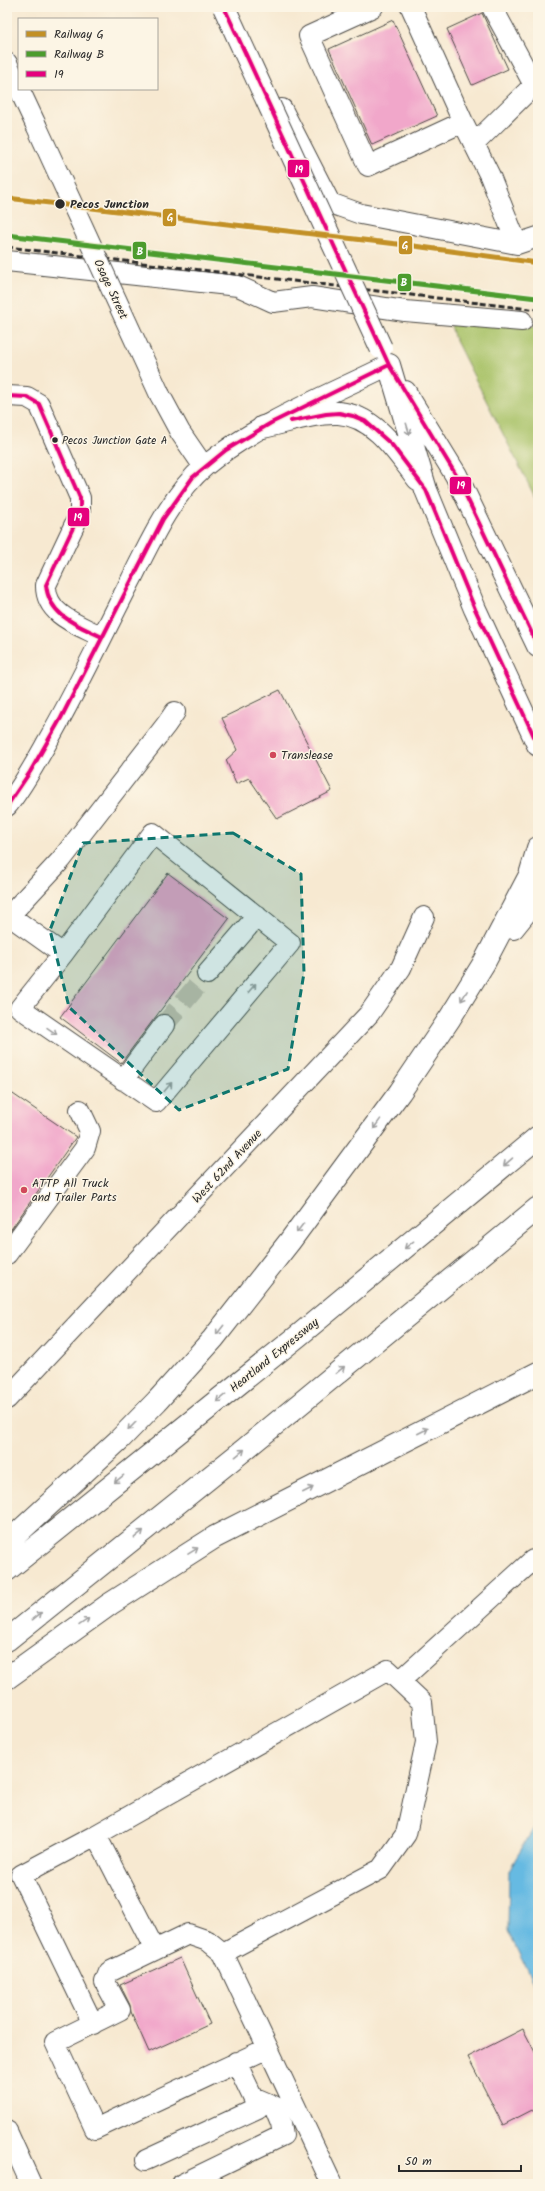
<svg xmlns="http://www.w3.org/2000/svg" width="545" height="2191" viewBox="0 0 545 2191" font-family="Kalam,sans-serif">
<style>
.green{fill:#a8c268;stroke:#6a764a}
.water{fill:#66bae2;stroke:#487286}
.building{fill:#f1a7ca}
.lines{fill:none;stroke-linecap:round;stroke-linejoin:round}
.minor-tunnel{stroke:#cec3b0;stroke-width:20;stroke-dasharray:20 10;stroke-linecap:butt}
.minor-casing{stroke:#4a4844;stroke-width:22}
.major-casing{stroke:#4a4844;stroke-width:24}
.highway-casing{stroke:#4a4844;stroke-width:24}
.minor{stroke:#fff;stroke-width:20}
.major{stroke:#fff;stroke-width:22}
.highway{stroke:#fff;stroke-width:22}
.rail{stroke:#2b2b2b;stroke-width:3;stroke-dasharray:6 3;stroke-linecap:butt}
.minor-bridge-casing{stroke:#4a4844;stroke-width:22;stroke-linecap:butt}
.major-bridge-casing{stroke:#4a4844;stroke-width:24;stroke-linecap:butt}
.minor-bridge{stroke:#fff;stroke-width:20}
.major-bridge{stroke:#fff;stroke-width:22}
.bus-1-casing{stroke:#fcf5e5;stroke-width:7}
.bus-1{stroke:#e5007d;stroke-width:4}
.rail-1-casing{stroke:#fcf5e5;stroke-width:8}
.rail-2-casing{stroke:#fcf5e5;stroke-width:8}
.rail-1{stroke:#c29025;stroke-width:5}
.rail-2{stroke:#4c9c2e;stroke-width:5}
.oneway{stroke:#a0a0a0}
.marked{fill:#0f766e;fill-opacity:0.2;stroke:#0f766e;stroke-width:3;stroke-dasharray:8 5;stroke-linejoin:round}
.stop-dot{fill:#2b2b2b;stroke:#fcf5e5;stroke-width:1.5}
.poi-dot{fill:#d1495b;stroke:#fcf5e5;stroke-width:1.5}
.labels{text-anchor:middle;stroke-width:3;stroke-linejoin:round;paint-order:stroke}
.bus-label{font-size:11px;fill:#2b2b2b;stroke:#fcf5e5;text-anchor:start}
.stop-label{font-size:12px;font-weight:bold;fill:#2b2b2b;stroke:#fcf5e5;text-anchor:start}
.street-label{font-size:12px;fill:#2b2b2b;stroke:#fcf5e5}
.poi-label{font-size:12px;fill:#2b2b2b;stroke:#fcf5e5;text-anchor:start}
.line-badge{stroke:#fcf5e5;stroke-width:1.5}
.badge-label{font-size:11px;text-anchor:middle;font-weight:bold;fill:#fff}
</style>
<rect width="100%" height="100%" fill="#fcf5e5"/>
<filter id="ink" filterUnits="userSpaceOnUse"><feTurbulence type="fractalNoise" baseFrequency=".025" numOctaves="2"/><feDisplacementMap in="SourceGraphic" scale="8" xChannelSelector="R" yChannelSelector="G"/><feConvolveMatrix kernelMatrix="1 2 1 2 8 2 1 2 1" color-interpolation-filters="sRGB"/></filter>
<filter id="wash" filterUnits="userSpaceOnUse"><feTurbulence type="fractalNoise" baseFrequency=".012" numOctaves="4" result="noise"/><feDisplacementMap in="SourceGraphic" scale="16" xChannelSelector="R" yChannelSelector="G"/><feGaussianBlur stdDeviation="0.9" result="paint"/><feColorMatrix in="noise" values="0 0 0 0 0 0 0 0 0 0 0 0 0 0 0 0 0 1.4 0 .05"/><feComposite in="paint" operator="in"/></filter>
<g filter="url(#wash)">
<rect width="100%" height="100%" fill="#f7e9d1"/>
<!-- green -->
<path class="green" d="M468,312L538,327V503L454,337L451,325L458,317Z"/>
<!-- water -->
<path class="water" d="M538,1821V1993L508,1931L509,1870Z"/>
<g id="blocks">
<!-- building -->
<path class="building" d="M482,13L508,69L472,85L447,29Z
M393,20L437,116L372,145L329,49Z
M280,690L332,791L277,819L249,778L236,784L226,760L237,750L222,718Z
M168,873L229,919L121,1063L60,1017Z
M7,1090L76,1137L7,1235Z
M180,1958L210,2024L149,2052L131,2012L130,2005L120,1985Z
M523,2029L538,2058V2107L503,2125L468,2057Z"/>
</g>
</g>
<g filter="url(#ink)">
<use href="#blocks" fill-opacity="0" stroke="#4a4844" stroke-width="1"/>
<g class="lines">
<!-- minor-tunnel -->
<path class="minor-tunnel" d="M164,1025L207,974"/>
<!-- minor casing -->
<g class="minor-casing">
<path id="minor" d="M373,7L309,36L368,166L463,122
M411,7L463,122L490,176L517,244L538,237
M492,7L534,85
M7,63L36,125
M282,109L330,203L361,214L517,244
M474,144L538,81
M7,261L238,286L273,302L312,297L405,311L522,321
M160,395L180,432L204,467
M7,396L27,397L39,404L80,498V513L46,585C45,615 79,625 102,637
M7,806C24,785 37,760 50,737C79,686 104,632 131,580C150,542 172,494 205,466C259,422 327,396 389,365
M7,914L63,954L20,1008L156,1102L290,943L153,833L63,954
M9,916L61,860L166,725L175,712
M207,974L257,916
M123,1080L164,1025
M7,1254L85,1148L90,1131L80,1110
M7,1399L369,1014L401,968L424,917
M400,1681L533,1560
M155,1950L96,1835L388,1670L422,1702L426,1742L406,1834L381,1869L223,1953
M93,2024L21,1875L96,1835
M268,2048L95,2129L55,2042L120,2010L105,1982L109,1972L188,1934L208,1941L223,1953L332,2184
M7,2131L31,2184
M146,2160L258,2108L236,2062
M182,2184L283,2135L281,2123L274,2106L253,2097"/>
</g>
<!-- major casing -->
<g class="major-casing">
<path id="major" d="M389,365L426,490L475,609L538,745
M405,392L456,475L538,646
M263,427C287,422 314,412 338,413C375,415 398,453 418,479"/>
</g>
<!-- highway casing -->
<g class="highway-casing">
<path id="highway" d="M513,928L538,897
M7,1543L120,1439L157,1401L213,1339L290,1241L400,1092L450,1018L484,963L530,875L538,848
M7,1570L298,1336L538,1137
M7,1640L245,1449L538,1208
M7,1678L110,1604L215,1537L538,1373"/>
</g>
<!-- minor -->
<use href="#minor" class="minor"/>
<!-- major -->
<use href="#major" class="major"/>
<!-- highway -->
<use href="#highway" class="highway"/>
<!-- rail -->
<path class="rail" d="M7,247L538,310"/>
<!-- minor-bridge casing -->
<g class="minor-bridge-casing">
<path id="minor-bridge" d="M36,125L160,395"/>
</g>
<!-- major-bridge casing -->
<g class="major-bridge-casing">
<path id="major-bridge" d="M224,7L381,348"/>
</g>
<!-- minor-bridge -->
<use href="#minor-bridge" class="minor-bridge"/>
<!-- major-bridge -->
<use href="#major-bridge" class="major-bridge"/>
<!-- bus-1 casing -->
<g class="bus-1-casing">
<path id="bus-1" d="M224,7L389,365L456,475L538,646
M7,396L27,397L39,404L80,498V513L46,585C49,616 77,625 102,637
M291,421L326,414L339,413L353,416L365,421L392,445L426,490L475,609L538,745
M7,806L30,772L61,718L163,519L193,477L226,450L271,423L389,365"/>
</g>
<!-- bus-1 -->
<use href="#bus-1" class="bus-1"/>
<!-- rail-1 casing -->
<g class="rail-1-casing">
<path id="rail-1" d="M7,198L414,246L538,263"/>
</g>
<!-- rail-2 casing -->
<g class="rail-2-casing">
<path id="rail-2" d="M7,235L537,298"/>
</g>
<!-- rail-1 -->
<use href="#rail-1" class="rail-1"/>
<!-- rail-2 -->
<use href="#rail-2" class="rail-2"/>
</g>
<!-- one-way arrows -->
<defs><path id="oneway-shaft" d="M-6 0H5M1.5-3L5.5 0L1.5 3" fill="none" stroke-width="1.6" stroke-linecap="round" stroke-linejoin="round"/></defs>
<g class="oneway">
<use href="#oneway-shaft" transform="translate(408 429) rotate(73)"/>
<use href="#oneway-shaft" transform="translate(252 988) rotate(-50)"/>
<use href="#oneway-shaft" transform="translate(464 996) rotate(122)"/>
<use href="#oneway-shaft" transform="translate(52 1031) rotate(35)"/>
<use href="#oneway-shaft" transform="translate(168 1087) rotate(-50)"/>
<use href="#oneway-shaft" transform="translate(377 1124) rotate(126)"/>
<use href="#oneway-shaft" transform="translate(508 1162) rotate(139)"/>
<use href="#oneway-shaft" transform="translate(300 1228) rotate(127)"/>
<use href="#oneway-shaft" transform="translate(409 1245) rotate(141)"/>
<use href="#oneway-shaft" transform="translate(220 1330) rotate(128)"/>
<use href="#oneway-shaft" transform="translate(340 1370) rotate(-39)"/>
<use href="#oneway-shaft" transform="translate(221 1398) rotate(141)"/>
<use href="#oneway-shaft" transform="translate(132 1426) rotate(134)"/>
<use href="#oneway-shaft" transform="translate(423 1431) rotate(-27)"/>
<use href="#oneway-shaft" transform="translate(240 1453) rotate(-39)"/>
<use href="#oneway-shaft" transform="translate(119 1479) rotate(141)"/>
<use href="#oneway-shaft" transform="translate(308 1490) rotate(-27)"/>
<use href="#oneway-shaft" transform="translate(139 1534) rotate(-39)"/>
<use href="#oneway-shaft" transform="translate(193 1551) rotate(-32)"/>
<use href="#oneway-shaft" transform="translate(37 1616) rotate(-39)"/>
<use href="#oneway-shaft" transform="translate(84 1622) rotate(-35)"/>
</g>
</g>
<!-- marked area -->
<path class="marked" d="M233,833L301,874L304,973L288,1069L179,1110L69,1007L50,930L83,843Z"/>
<!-- markers -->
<g class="stop-dot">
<circle cx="60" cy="204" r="5.5"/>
<circle cx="55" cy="440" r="3.5"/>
</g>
<g class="poi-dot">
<circle cx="273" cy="755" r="4"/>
<circle cx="24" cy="1190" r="4"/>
</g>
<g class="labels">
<!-- bus labels -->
<g class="bus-label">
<text x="62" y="444">Pecos Junction Gate A</text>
</g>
<!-- stop labels -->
<g class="stop-label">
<text x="70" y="208">Pecos Junction</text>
</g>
<!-- street labels -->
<g class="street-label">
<text transform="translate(111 289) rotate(65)" y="4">Osage Street</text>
<text transform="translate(227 1166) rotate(-47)" y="4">West 62nd Avenue</text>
<text transform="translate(274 1355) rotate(-39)" y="4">Heartland Expressway</text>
</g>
<!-- poi labels -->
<g class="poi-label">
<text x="281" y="759">Translease</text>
<text x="32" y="1187">ATTP All Truck<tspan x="32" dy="14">and Trailer Parts</tspan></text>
</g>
</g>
<g class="line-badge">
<rect x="287" y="159" width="23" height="19" rx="4" fill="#e5007d"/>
<rect x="162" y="208" width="15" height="19" rx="4" fill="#c29025"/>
<rect x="398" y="235" width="15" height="20" rx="4" fill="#c29025"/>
<rect x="132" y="241" width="15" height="19" rx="4" fill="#4c9c2e"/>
<rect x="397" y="273" width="15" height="19" rx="4" fill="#4c9c2e"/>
<rect x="449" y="476" width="23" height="19" rx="4" fill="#e5007d"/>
<rect x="67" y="507" width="23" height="20" rx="4" fill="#e5007d"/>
</g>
<g class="badge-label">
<text x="299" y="173">19</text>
<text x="170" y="221">G</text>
<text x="405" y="249">G</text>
<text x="140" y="255">B</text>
<text x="404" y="286">B</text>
<text x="461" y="489">19</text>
<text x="78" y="521">19</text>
</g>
<!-- margin -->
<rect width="545" height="2191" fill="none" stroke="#fcf5e5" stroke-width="24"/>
<!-- legend -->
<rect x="18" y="18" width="140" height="72" fill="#fcf5e5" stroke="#a8a49b"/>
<rect x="26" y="31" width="20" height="6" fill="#c29025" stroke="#a8a49b"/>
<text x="54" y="38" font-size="12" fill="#2b2b2b">Railway G</text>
<rect x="26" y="51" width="20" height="6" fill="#4c9c2e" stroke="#a8a49b"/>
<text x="54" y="58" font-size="12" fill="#2b2b2b">Railway B</text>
<rect x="26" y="71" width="20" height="6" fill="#e5007d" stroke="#a8a49b"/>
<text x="54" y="78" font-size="12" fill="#2b2b2b">19</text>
<!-- scale -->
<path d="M399 2165v6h122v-6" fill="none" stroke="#2b2b2b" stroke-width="2"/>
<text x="405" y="2165" font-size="12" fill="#2b2b2b" stroke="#fcf5e5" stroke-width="3" paint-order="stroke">50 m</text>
</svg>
